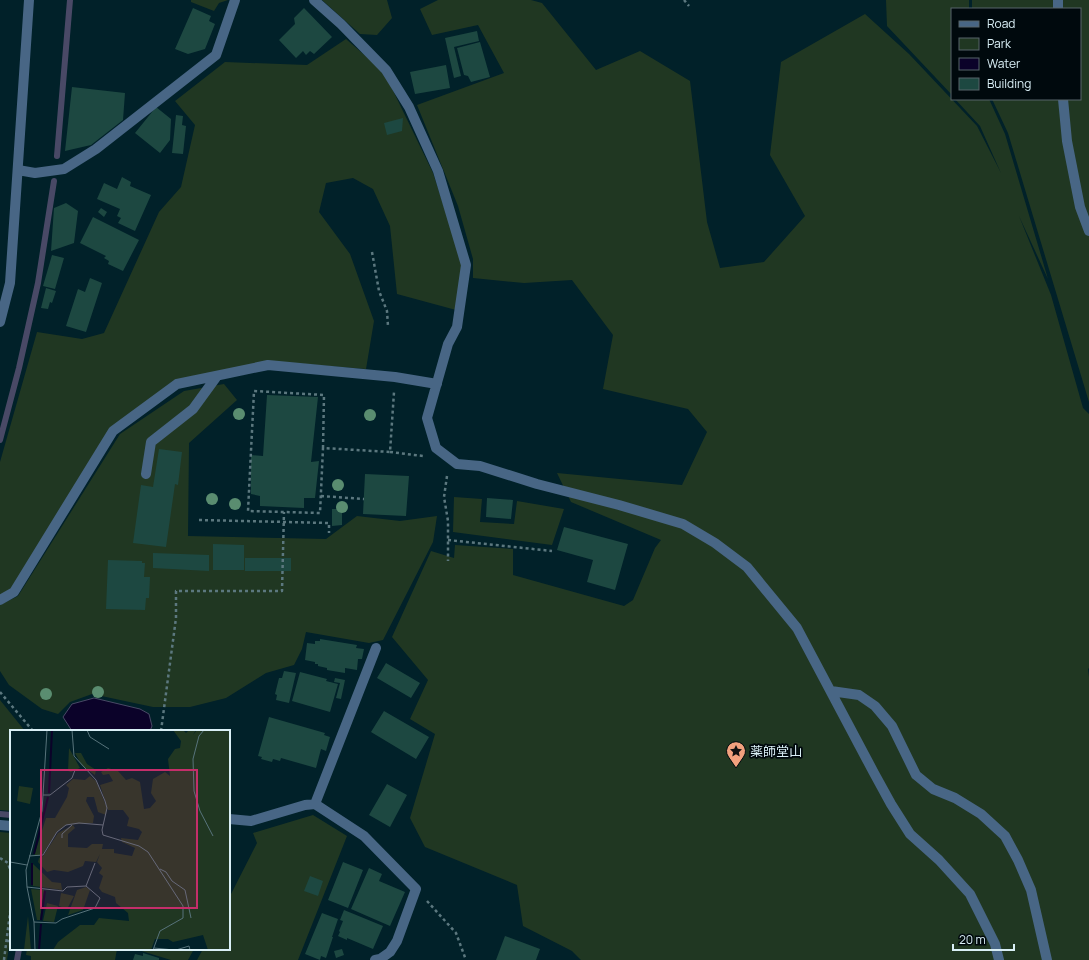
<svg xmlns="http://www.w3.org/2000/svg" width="1089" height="960" viewBox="0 0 1089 960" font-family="Manrope,'Noto Sans JP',sans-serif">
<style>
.green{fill:#203722}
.water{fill:#0b0229;stroke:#494966}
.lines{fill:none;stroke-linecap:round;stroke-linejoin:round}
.stream{stroke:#494966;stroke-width:6}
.building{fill:#1d4841}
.path{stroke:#5c787f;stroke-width:2.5;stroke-dasharray:3 3;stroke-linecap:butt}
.minor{stroke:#486685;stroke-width:10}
.tree{fill:#5a8d70}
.labels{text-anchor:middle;stroke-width:3.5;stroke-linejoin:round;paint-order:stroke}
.poi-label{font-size:13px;fill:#d9eff6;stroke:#00090d;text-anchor:start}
.inset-river{fill:none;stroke:#0b0229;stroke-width:2}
.inset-road{fill:none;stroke:#57737b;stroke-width:1}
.view{fill:#c42e6a;fill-opacity:0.15;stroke:#c42e6a;stroke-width:2}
.inset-edge{fill:none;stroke:#d9eff6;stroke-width:2}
</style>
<rect width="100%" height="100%" fill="#012129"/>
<!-- green -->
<path class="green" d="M191,0H228L219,3L214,11L191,2Z
M322,0H387L392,18L377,35L360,34Z
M438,0H531L542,3L596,70L640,51L690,81L707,222L720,268L764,262L805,216L770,155L781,62L865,14L909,54L977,126L1001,173L980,126L955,99H989L1005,134L1048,279L1019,216L1051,295L1083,408L1089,414V668L1088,669L1089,677V960H581L572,951L523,926L517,885L425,847L410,818L435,734L410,719L428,680L392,637L431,551L454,558L455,545L513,549V575L624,606L633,600L655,548L661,540L571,502L557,473L682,485L707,432L688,409L603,389L613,335L572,280L524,283L473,278V259L458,206L417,105L504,73L478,25L432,35L420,9Z
M886,0H969V9H952V95L887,26Z
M972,0H1089V402L1008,133L992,99H1080V9H972Z
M346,39L384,72L433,173L463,265L456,310L397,294L390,226L373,189L353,178L326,183L319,212L350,254L374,321L366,369L268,361L176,380L111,428L12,589L0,596V462L37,332L82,339L104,333L159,212L181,187L195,125L175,101L225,62L307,65Z
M224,384L237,400L189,443L188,536L326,539L357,516L400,521L437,516L433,542L383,640L369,643L306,632L302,649L294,665L266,673L226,698L190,707H153L92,694L70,702L58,714L42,709L9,685L0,671V605L18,596L120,434L184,391Z
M454,497L482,499L480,522L514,524L517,501L564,509L552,545L453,532Z
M0,700L25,731H11V811L0,810Z
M313,815L347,836L298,960H197L203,949H229V898L257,843L253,833Z
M0,832L11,833V933L7,960H0Z
M27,949H117L115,960H31V956L26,955Z
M135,949H194L188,960H171Z"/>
<!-- water -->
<path class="water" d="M94,698L140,709L149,714L152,726L150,731H72L63,717L72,704Z"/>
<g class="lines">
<!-- stream -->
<path class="stream" d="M57,156L70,0
M0,440L19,368L38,283L54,181
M0,814L11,815
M17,960L19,949"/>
</g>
<!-- building -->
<path class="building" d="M193,8L211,16L209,21L215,24L205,49L188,54L175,49Z
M304,8L332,37L314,54L310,51L306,55L303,51L296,58L279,40L295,24L294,18Z
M477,31L479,41L454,47L461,76L454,78L445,38Z
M480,42L490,77L471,82L468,76L464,75L457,48Z
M446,65L450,88L415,94L410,72Z
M72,87L125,93L123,120L91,145L65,151Z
M156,107L171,119L170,140L160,153L135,133Z
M176,115L183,116L182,125L186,126L183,154L172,153Z
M403,118L402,131L387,135L384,123Z
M122,177L131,182L130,186L151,195L135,231L118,223L121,218L117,216L120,209L97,199L104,183L117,189Z
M66,203L78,211L74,243L51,251L54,208Z
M101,208L107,212L104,217L98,212Z
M93,217L139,240L123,271L108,264L109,261L104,258L106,256L80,243Z
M52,255L64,258L55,289L43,286Z
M90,278L102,283L86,332L66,326L78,289L85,292Z
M46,288L56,291L52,303L50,302L48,309L41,308Z
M267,395L318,397L311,462L319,461L315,498H304V508L260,506V496L251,494V455L263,456Z
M159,449L182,452L178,485L175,484L166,547L133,543L141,485L153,487Z
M365,474L409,476L406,516L363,514Z
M487,498L513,500L511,519L486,517Z
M332,509H342V525L332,526Z
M564,527L628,544L615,590L587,582L593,560L557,550Z
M213,544L244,545V570H213Z
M153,553L209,555V571L153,568Z
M245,558H291V571H245Z
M108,560L142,561V563H145L144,577H150L149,598H146L145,610L106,609Z
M320,639L357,645L356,648L364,649L362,659H358L357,670L345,668V673L327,670V668L318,666V664H315V662L305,660L307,643L315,644V641H320Z
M386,663L420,683L411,698L377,678Z
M284,671L296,673L289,703L276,700L277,695L275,694L279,678H282Z
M300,672L327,679L326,681L338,684L330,712L292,701Z
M335,678L345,680L341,699L336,698L340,683L334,682Z
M384,711L429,737L416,759L371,732Z
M269,717L325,733L324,735L330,737L326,751L321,749L316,768L281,758L280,761L273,759L272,762L261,759L262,757L258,756Z
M387,784L407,795L390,827L369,815Z
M343,862L363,870L348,908L328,900Z
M369,868L382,874L379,881L405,892L390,926L351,909Z
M310,876L323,881L318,896L304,891Z
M344,910L383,926L373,949L347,938V940L338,936L340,932L339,931L343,921L340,920Z
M322,913L338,919L332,937H333L326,958L321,956L320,960L305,954Z
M505,936L540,949L536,960H496Z
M342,949L344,955L336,958L334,951Z
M143,953L159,958V960H133L135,954L143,956Z"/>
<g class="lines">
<!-- path -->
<path class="path" d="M684,0L689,6
M372,252L379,291L387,311L388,326
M323,448L324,395L254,391L248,511L320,513L323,448L390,452L394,392
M390,452L423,456
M447,476L444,497L448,521V561
M321,496L364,499
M199,520L329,523V533
M448,540L552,551
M0,692L33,731
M161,731L176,618V591H282L284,512
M0,858L8,863L11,873
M427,901L456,933L466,960
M7,941H11
M4,960L11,905"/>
<!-- minor -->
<path class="minor" d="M314,0L341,24L386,70L409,107L438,171L466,265L457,327L448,344L427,418L436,448L457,464L480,466L537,484L619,505L683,524L715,543L747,567L797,628L874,773L891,804L910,834L939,860L970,894L995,944L999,960
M1058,9V0
M1063,99L1067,141L1080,207L1089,231
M18,170L35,173L64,169L96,149L216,55L235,0
M0,322L10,283L29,0
M146,474L151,442L193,409L217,376
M0,600L14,592L113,431L177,384L268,365L395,377L437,384
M831,691L859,695L875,706L892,726L916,775L933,789L955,798L981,814L1005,836L1018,860L1031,890L1047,960
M315,804L376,648
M229,819L251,821L305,805L315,804L364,836L416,889L397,941L390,952L380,959L375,960
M0,825L11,826"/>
</g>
<!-- trees -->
<g class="tree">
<circle cx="239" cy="414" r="6"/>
<circle cx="370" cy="415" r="6"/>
<circle cx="338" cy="485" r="6"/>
<circle cx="212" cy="499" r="6"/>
<circle cx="235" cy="504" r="6"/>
<circle cx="342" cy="507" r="6"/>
<circle cx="98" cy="692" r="6"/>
<circle cx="46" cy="694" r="6"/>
</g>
<!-- icons -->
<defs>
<g id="sight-pin" transform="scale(1)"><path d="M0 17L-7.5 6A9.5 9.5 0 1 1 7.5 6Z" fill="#f2a17e" stroke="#00090d"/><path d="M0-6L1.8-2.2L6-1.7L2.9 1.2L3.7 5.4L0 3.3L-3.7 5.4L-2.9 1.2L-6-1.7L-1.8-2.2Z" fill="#111"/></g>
</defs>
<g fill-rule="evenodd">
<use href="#sight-pin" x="736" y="751"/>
</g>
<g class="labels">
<!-- poi labels -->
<g class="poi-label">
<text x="750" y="756">薬師堂山</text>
</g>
</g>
<!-- overview -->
<g transform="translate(10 730)">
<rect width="220" height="220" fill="#012129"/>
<path d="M163,0H178L174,1L176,3L179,0H186L183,5L187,0H220V220H198L193,205L163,212L158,209H145L141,220H43L48,212L70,195H84L89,188L119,191L118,183L106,173L105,167L92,162L89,158L93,146L89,143L92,138L87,132L90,124L86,132L75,131L73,136L58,142L44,140L37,142L28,132L29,128L33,126L48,103L63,95L65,98L58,104V117L77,118L82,114H93L92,119H104V123L122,126L125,118L112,112L111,108L128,110L132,102L129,99L117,96L119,88L113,80H98L90,55L103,51L99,44L93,45L91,42L98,38L108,41L116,50L122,48L130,52L134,79L140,78L146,71L141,63L143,49L155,42L160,46L158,29L165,19L170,18L171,11ZM59,18L70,38L61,42L58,41ZM65,23H71L77,34L86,40L85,45L72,36ZM80,46L86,51L97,78L96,85L88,82L84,67H77L76,71L84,86L83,93L56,95L47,102L32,125L24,126L36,88H45L57,67L59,58L56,55L63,49L75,50ZM9,56L23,58L20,74L7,71ZM23,134L42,152L51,153L52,160L23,156ZM76,157L80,160L73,180L58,185L67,160ZM21,159L34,160L30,190H27ZM51,163L64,166L57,179L49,176ZM37,173L48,176L44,192L33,191ZM18,186L21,220H14Z" fill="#203722"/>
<path class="inset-river" d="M39,63L42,0M24,124L38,67M22,133V155M31,190L35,161M29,220L31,194"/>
<path class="inset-road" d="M62,0L64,26L86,50L95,71L97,78L92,100L93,105L129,116L138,122L173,176V188L150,201L143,220M77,0L80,7L99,19M194,0L189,6L183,29L184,61L190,81L203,106M33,65H40L62,48L65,40M52,108V104L62,95M19,126L33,125L47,102L56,95L69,93L93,95M0,132L17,135M150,139L156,142L162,151L175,160L181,188M76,156L85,133M17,157L53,161L57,157L76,156L90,168L85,178L52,189L46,193L24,192M144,218L164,220M25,220L24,192L17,157L16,140L32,81L37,0M166,220L179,216L180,220"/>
<path class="view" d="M31,40H187V178H31Z"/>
<rect width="220" height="220" class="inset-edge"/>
</g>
<!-- legend -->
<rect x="951" y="8" width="130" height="92" fill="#00090d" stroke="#57656a"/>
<rect x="959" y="21" width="20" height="6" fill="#486685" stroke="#57656a"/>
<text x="987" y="28" font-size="12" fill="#d9eff6">Road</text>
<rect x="959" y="38" width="20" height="12" fill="#203722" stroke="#57656a"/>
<text x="987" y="48" font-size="12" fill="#d9eff6">Park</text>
<rect x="959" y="58" width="20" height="12" fill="#0b0229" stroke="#57656a"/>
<text x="987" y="68" font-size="12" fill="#d9eff6">Water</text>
<rect x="959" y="78" width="20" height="12" fill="#1d4841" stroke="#57656a"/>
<text x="987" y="88" font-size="12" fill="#d9eff6">Building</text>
<!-- scale -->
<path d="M953 944v6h61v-6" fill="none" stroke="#d9eff6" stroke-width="2"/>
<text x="959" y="944" font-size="12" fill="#d9eff6" stroke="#00090d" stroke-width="3" paint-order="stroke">20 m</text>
</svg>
